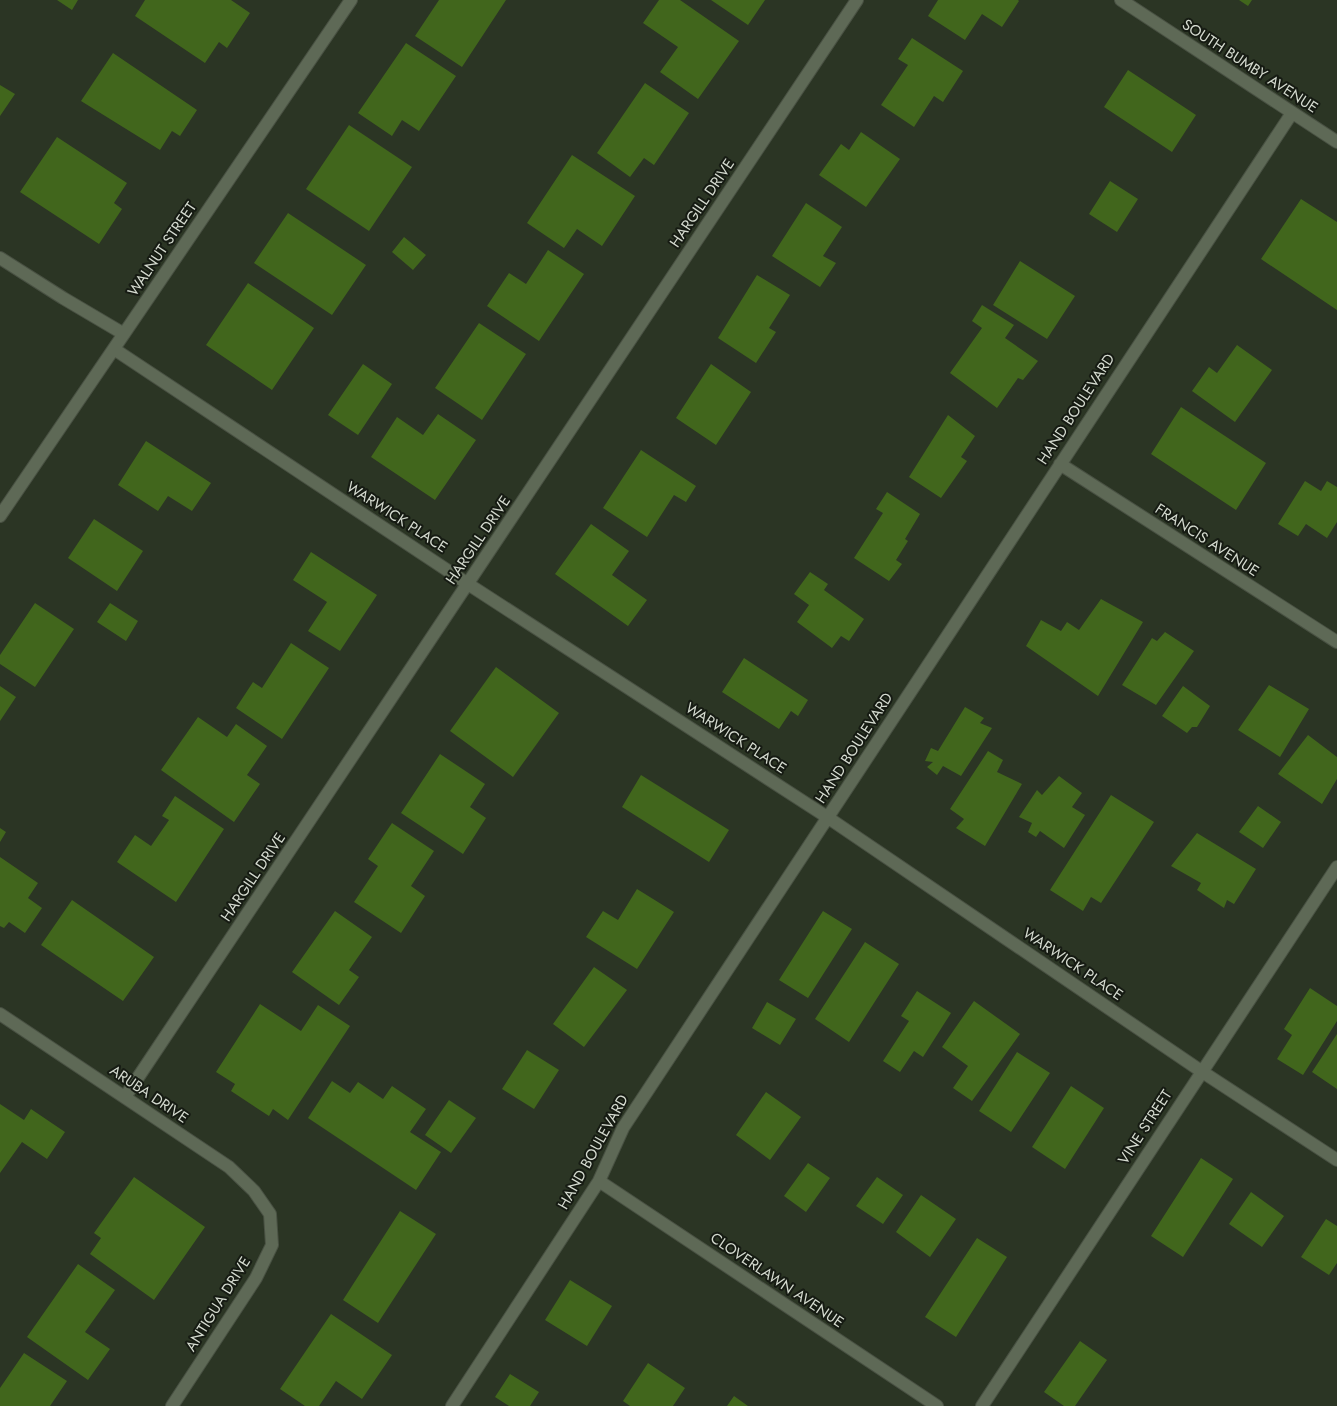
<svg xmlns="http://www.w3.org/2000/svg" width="1337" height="1406" viewBox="0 0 1337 1406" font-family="Jost,sans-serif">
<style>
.building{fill:#41661c}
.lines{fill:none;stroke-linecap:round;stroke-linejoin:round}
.minor-casing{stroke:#495143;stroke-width:14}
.minor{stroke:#5e6956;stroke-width:12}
.labels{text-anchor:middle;stroke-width:4;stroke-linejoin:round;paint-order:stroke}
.street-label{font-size:15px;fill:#d4dacf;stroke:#161b13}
</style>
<rect width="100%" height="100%" fill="#2b3524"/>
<!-- building -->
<path class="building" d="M57,0H78L72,10Z
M145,0H231L250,13L227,48L219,42L205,63L135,16Z
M439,0H506L462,67L415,36Z
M659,0H680L739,41L698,99L660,72L678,47L643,23Z
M711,0H765L748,25Z
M938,0H1018L1019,1L1002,27L982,14L965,40L928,16Z
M1239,0H1252L1248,6Z
M912,38L963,71L943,102L934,96L914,127L881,105L908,65L898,59Z
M406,43L456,76L419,131L402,120L392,136L358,113Z
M113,53L197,110L180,136L172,131L160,150L81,101Z
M1128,70L1196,115L1172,152L1104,107Z
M645,83L689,113L654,165L644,158L630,177L597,153Z
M0,85L15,94L0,116Z
M349,125L412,167L369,231L306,189Z
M861,132L900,159L866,207L819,175L841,144L849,150Z
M57,137L127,183L114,203L122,209L99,244L20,192Z
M572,155L635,196L602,246L577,229L564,248L527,223Z
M1110,181L1138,199L1117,232L1089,214Z
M1301,199L1337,222V310L1261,259Z
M806,203L842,227L823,256L836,263L820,287L772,256Z
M288,213L366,265L332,315L254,263Z
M404,237L426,255L413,270L392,252Z
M548,250L584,274L539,341L487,306L509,273L526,284Z
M1020,261L1075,296L1047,339L993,305Z
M757,275L790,295L769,328L776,332L756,363L718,338Z
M248,283L314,328L272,390L206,345Z
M982,305L1014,325L1005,338L1038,361L1023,380L1018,378L997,408L950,373L982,328L972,321Z
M479,323L526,354L482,420L435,388Z
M1237,345L1272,370L1235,422L1192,391L1209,367L1217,373Z
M363,364L392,384L358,435L328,415Z
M711,364L751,392L716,445L676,418Z
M1181,407L1266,463L1236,510L1151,454Z
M438,414L476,440L435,500L371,457L397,417L423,435Z
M948,415L975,436L961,457L967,461L941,498L909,477Z
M146,441L211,483L192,511L168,496L158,511L118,485Z
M641,450L696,486L686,502L674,495L647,537L603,508Z
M1305,481L1321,491L1327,481L1337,487V522L1327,538L1306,524L1298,536L1278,524Z
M887,492L920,514L905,539L908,541L896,560L902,564L889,581L854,558L883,513L876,509Z
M94,519L143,551L117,591L68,558Z
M591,524L629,551L612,575L647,600L628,626L555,574Z
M311,552L377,595L340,651L308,631L327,602L293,580Z
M810,572L828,584L824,590L864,619L849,641L841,636L832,648L797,622L809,605L794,594Z
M1101,599L1143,622L1098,696L1026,646L1041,620L1061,631L1067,622L1079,630Z
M35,603L74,629L35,687L0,664V655Z
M110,603L138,621L126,641L97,622Z
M1165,632L1194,651L1156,705L1122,685L1152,638L1157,641Z
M291,643L329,668L282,739L236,708L253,682L262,688Z
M744,658L808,700L798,716L791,711L779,729L722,692Z
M496,667L559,713L513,777L450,731Z
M1269,685L1309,709L1280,757L1238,730Z
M0,686L16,697L0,721Z
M1183,686L1210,706L1197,727H1192L1187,733L1162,716Z
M965,707L984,718L980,723L992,728L961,776L943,766L937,775L927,767L933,762L925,761L931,748L938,751Z
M198,717L227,737L236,724L267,746L247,775L260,784L234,822L161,770Z
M1308,735L1337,757V779L1322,804L1278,774Z
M988,751L1003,760L997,772L1022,784L985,846L956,828L964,819L950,809Z
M440,754L485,784L470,807L486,818L463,854L401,813Z
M641,775L729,830L709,862L622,807Z
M1059,776L1082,793L1072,807L1085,815L1064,848L1040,831L1036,837L1028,832L1032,823L1019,817L1037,790L1042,795Z
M1111,795L1154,822L1101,903L1091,897L1083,911L1050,890Z
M175,796L224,829L176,902L117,862L135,835L151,846L169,820L162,816Z
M1258,806L1281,822L1263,848L1239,832Z
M392,823L434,851L411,886L425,896L401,933L354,902L378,866L368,859Z
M0,828L6,832L0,842Z
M1197,833L1256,869L1234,904L1227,900L1224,908L1197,890L1201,883L1171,866Z
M0,857L38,883L28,898L42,908L25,933L9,922L4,928L0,926Z
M637,889L674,912L637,969L586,937L603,911L618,920Z
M72,900L154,957L123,1001L41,945Z
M335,911L372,937L349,970L359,977L339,1005L292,972Z
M823,911L852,929L808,998L779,980Z
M865,942L899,964L849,1042L815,1019Z
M594,967L627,990L584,1047L553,1024Z
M1310,988L1337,1006V1021L1303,1075L1277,1059L1292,1035L1284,1029Z
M917,991L951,1013L923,1057L914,1051L900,1072L883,1061L909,1021L901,1016Z
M974,1001L1020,1034L972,1101L953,1088L968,1066L942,1047Z
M767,1002L796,1019L780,1045L752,1028Z
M260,1004L301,1031L318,1005L350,1026L288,1120L273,1109L269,1116L231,1091L235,1084L216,1072Z
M1337,1034V1089L1312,1072Z
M527,1050L559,1070L534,1109L502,1089Z
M1017,1052L1050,1073L1011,1132L979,1111Z
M332,1081L350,1093L358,1082L383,1099L392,1086L426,1109L410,1132L441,1152L416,1190L308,1118Z
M1071,1086L1104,1108L1065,1169L1032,1147Z
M766,1092L801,1117L770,1160L736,1135Z
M449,1100L476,1118L451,1153L425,1135Z
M0,1104L24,1120L31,1109L65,1132L47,1159L22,1142L0,1173Z
M1201,1158L1233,1179L1183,1257L1151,1236Z
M808,1163L830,1178L806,1212L784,1196Z
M134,1177L205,1227L154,1300L90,1254L101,1238L94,1233Z
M877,1177L903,1195L883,1224L856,1206Z
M1251,1192L1284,1216L1262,1247L1229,1224Z
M921,1195L956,1219L930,1257L896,1232Z
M400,1211L436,1234L378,1323L343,1300Z
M1326,1219L1337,1226V1263L1329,1275L1301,1257Z
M977,1238L1007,1257L956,1337L925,1317Z
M78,1264L115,1290L85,1332L110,1349L88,1380L27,1337Z
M570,1280L612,1306L587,1346L545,1320Z
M331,1314L392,1355L362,1399L336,1381L319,1406H305L280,1389Z
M1080,1341L1107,1360L1075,1406H1064L1044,1392Z
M24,1353L67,1381L50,1406H0V1388Z
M648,1363L685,1388L673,1406H630L623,1401Z
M510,1374L539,1392L530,1406H509L495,1397Z
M734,1396L748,1406H727Z"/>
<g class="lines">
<!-- minor casing -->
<g class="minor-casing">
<path id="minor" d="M1121,0L1337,142
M0,258L63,298L124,334
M114,349L468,584L827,817L1201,1071L1337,1160
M1060,464L1337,642
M0,516L351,0
M0,1014L229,1167L254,1191L270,1214L272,1245L256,1278L172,1406
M125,1097L857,0
M599,1181L937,1406
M452,1406L599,1181L623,1128L1292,113
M982,1406L1337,867"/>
</g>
<!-- minor -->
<use href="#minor" class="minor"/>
</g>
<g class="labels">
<!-- street labels -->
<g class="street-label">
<text transform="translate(1250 66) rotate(33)" y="5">SOUTH BUMBY AVENUE</text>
<text transform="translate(702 203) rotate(-56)" y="5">HARGILL DRIVE</text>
<text transform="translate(162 249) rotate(-56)" y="5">WALNUT STREET</text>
<text transform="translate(1076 409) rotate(-57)" y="5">HAND BOULEVARD</text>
<text transform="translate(397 517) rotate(33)" y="5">WARWICK PLACE</text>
<text transform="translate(478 540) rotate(-56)" y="5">HARGILL DRIVE</text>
<text transform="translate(1207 540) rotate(33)" y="5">FRANCIS AVENUE</text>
<text transform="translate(736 738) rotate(33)" y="5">WARWICK PLACE</text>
<text transform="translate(854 748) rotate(-57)" y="5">HAND BOULEVARD</text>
<text transform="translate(253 877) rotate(-56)" y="5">HARGILL DRIVE</text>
<text transform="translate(1073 964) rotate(34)" y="5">WARWICK PLACE</text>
<text transform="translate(149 1094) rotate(34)" y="5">ARUBA DRIVE</text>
<text transform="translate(1145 1127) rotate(-57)" y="5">VINE STREET</text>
<text transform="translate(593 1152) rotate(-61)" y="5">HAND BOULEVARD</text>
<text transform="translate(777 1280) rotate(34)" y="5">CLOVERLAWN AVENUE</text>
<text transform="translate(218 1304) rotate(-58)" y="5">ANTIGUA DRIVE</text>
</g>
</g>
</svg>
